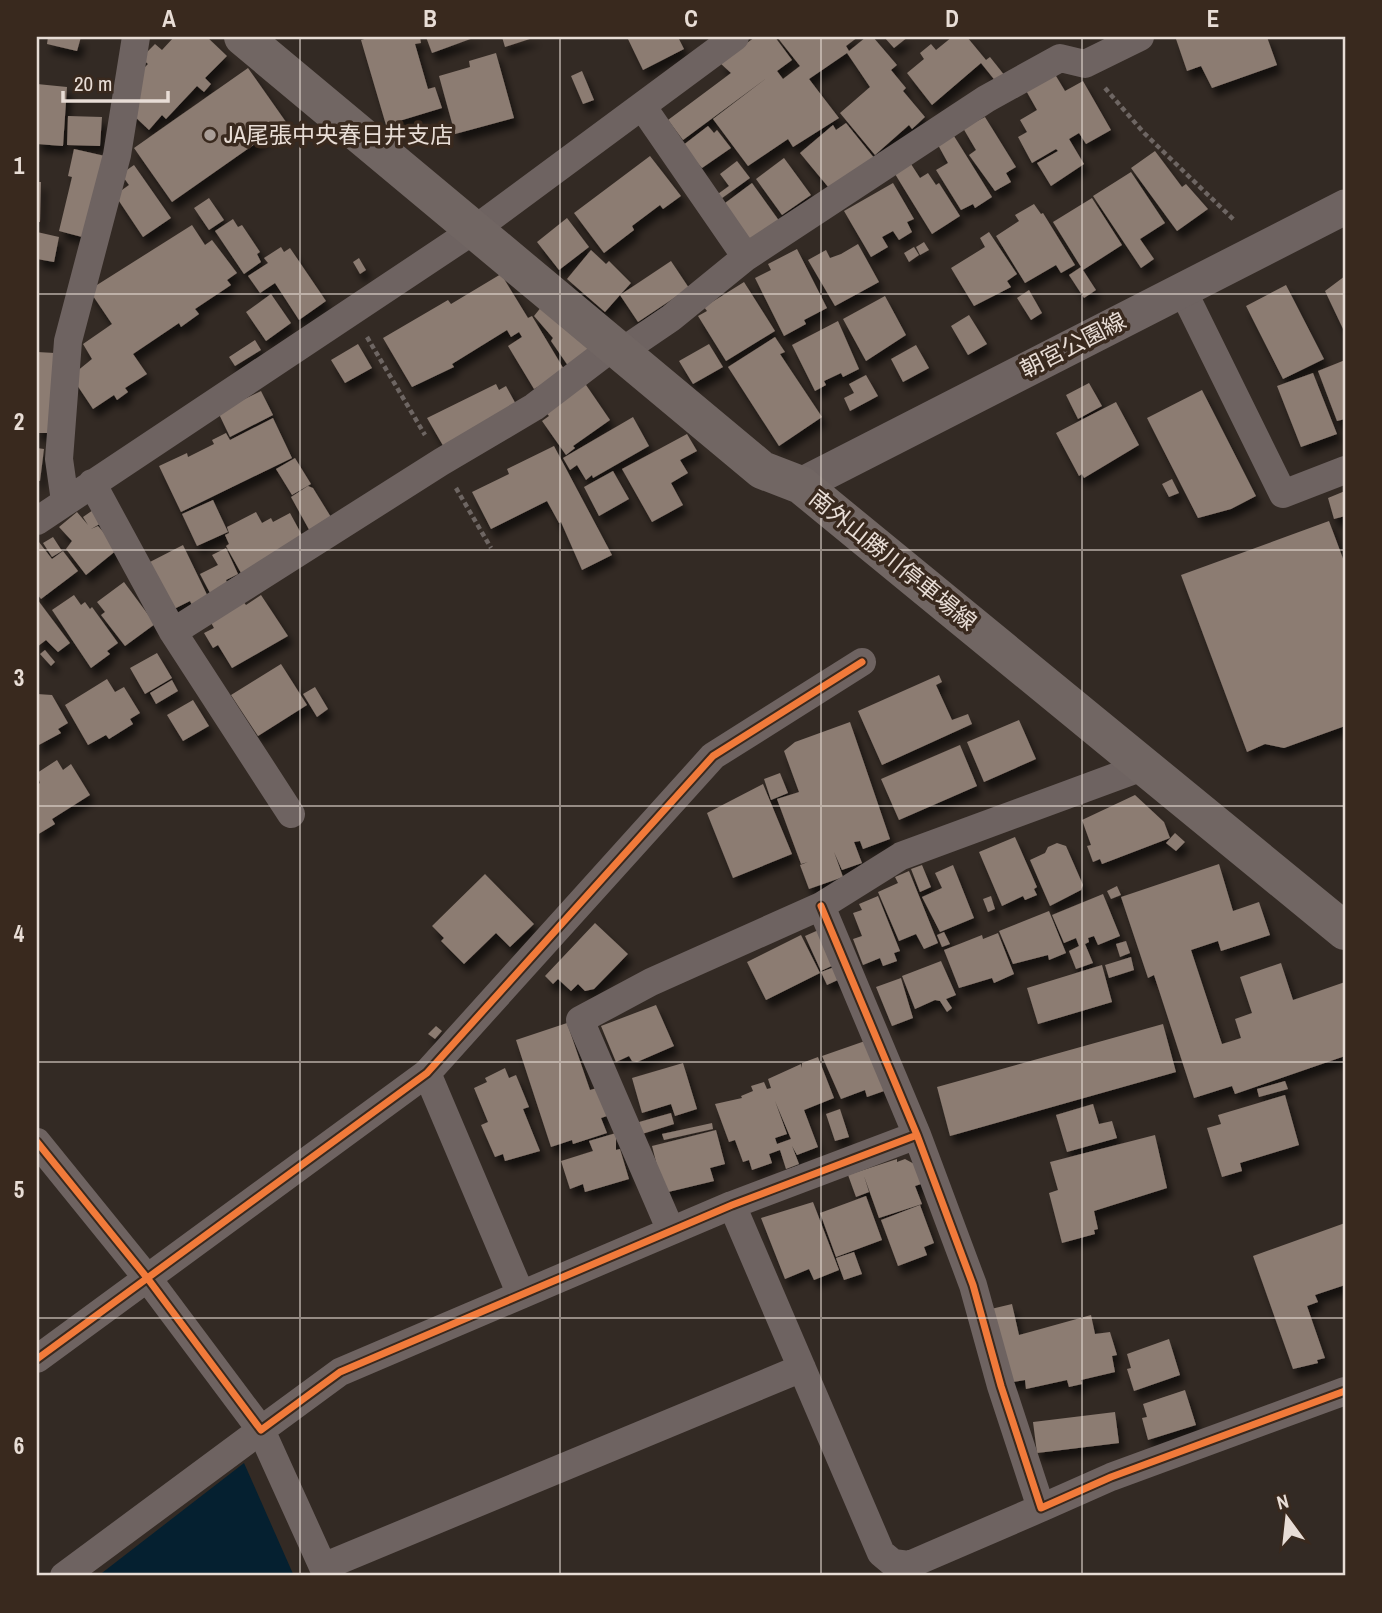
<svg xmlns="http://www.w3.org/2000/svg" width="1382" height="1613" viewBox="0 0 1382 1613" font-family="'Archivo Narrow','Noto Sans JP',sans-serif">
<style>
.water{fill:#052030}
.building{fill:#8c7c72;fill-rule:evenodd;filter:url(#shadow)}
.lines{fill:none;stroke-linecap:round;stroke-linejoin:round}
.path{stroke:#6e6663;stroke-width:4.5;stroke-dasharray:5 3.5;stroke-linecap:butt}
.minor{stroke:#6e6361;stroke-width:28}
.tertiary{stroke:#6e6361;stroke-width:35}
.secondary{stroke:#716663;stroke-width:38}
.cycleway-casing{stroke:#39291e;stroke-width:11}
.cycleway{stroke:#f17a3a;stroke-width:7}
.grid{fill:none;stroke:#e8ddd6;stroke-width:2;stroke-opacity:0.55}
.poi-dot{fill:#a99e98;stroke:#39291e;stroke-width:2.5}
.labels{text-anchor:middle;stroke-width:7;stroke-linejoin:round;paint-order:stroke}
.poi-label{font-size:23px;fill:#e8ddd6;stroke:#39291e;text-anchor:start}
.street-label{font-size:23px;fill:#e8ddd6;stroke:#39291e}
.neatline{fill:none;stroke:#e8ddd6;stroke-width:2.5}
.grid-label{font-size:23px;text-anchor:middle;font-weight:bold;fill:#e8ddd6}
</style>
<defs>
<filter id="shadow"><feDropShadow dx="4.5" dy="8" stdDeviation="3.5" flood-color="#0009"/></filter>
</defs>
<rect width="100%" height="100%" fill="#332a24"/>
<!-- water -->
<path class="water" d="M244,1463L294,1576H98Z"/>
<!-- building -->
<path class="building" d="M48,37H81L77,51L47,44Z
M174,37H207L227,56L205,78L211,84L204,92L197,86L166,119L162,115L149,130L130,112L137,75L148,64L141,58L155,44L162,50Z
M371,37H420L421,43L415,44L428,89L435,87L442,108L386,125L361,40Z
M426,37H476L432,53Z
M502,37H536L505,47Z
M627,37H678L684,49L643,70Z
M755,37H775L792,60L777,71L783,79L800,66L777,37H858L846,46L849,51L866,37H873L897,65L891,70L906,88L903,91L925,117L912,129L909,125L875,155L840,113L870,87L847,53L809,79L839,118L793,147L788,139L748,166L713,119L768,77L683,140L668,120L731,73L720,63Z
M884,37H908L894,48Z
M952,37H967L986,60L990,57L1005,76L997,83L981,63L932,105L907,73L924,59L920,53L931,44L936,50Z
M1182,37H1267L1277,65L1212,88L1201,66L1187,71L1176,39Z
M496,53L514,118L455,134L439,76L470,67L469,61Z
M248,68L286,122L172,202L134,148Z
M582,71L594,100L583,104L571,76Z
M1053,71L1065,91L1083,81L1111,130L1086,144L1079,133L1069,139L1084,164L1051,186L1037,163L1058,151L1056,149L1032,163L1018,137L1027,132L1020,120L1037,110L1024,87Z
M37,84L67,87L63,146L37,144Z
M68,116L102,117L100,146L67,145Z
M985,117L1016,167L1006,173L1011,182L995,191L969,155L976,150L963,128Z
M846,123L875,159L829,188L800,153L833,125L836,130Z
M708,126L714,133L717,130L731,148L702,168L682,146Z
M954,136L992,197L975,208L973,204L961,210L936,170L948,163L938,145Z
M74,149L105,156L86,238L59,231L72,177L68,176Z
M1155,151L1182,187L1186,184L1208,209L1177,231L1131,168Z
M650,156L681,196L663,209L660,205L632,226L634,230L604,253L574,213Z
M784,158L811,195L782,215L756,179Z
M737,161L750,178L718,201L715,196L729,186L720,174Z
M911,164L920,178L928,173L936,185L939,183L960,216L932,234L895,174Z
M134,165L171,218L143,237L115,195L129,185L121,174Z
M1131,172L1165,223L1140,239L1154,259L1141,268L1093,196Z
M37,182H41L40,222H37Z
M752,183L780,222L746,249L717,209Z
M893,183L914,219L907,222L912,232L899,240L893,231L882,237L888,247L871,257L844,211Z
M209,198L224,220L209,230L194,208Z
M1092,198L1122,245L1083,270L1096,290L1084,298L1069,275L1081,267L1053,222Z
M1034,204L1041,214L1043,213L1075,265L1061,273L1056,265L1025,283L996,236L1019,221L1015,215Z
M567,218L589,247L559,270L537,242Z
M233,219L238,227L242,225L260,252L257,254L261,262L244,274L215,231Z
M192,225L205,245L212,240L237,273L227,280L231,285L195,309L199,314L181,327L179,323L133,354L147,374L125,388L128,392L117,400L114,395L93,409L71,376L92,359L83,344L112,324L89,290Z
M37,232L59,237L54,262L37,259Z
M989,232L1017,274L1007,281L1011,287L974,306L951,268L985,247L980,238Z
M924,242L929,250L920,255L916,247Z
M858,244L879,282L835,306L808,260L826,250L830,258L841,254Z
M281,247L284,252L290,248L326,301L299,320L275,283L260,293L248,276L268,263L264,258Z
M914,247L919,255L909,262L904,253Z
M797,249L827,308L804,320L806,324L784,336L755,278L771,270L768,264Z
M591,250L606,264L609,261L631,283L620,295L671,261L689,288L638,322L620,295L605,312L567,279Z
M359,258L366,270L360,274L353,262Z
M501,274L528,318L532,316L565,371L534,389L508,346L522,337L519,332L511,337L507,330L452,364L454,367L412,387L383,338L448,300L451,304Z
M1345,276V333L1325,291Z
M744,282L775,331L726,361L698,316L707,311L704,307Z
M1286,285L1324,359L1283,379L1246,306Z
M1029,290L1042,313L1031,320L1017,298Z
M271,294L291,323L266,341L246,312Z
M885,296L906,335L866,361L843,319Z
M542,306L594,348L573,373L551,341L553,338L534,316Z
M969,315L987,344L968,355L951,326Z
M838,321L859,369L843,377L841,373L824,381L826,385L815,391L792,345Z
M775,337L785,352L780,354L822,417L779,446L728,367Z
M255,340L261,350L235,366L229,357Z
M358,344L372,368L345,383L331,360Z
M709,344L723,367L693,384L679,361Z
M916,345L929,368L903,382L891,359Z
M37,352L55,353L49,433H37Z
M1345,360V419L1337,421L1318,371Z
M1313,373L1337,434L1301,447L1277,386Z
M866,375L878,396L850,411L844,398L854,393L849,384Z
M584,382L610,420L573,446L575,448L566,455L542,421L549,416L544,410Z
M1089,383L1102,406L1078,419L1066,395Z
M496,384L499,390L506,386L518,408L445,449L427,418Z
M1202,390L1256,496L1231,509L1198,518L1147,418Z
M261,391L273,415L230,437L218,412Z
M1116,402L1139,445L1084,478L1082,474L1079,476L1056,433Z
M633,417L649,446L593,478L592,475L586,480L577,465L570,470L563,458Z
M273,418L292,458L181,512L159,466L187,453L188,457L214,444L212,440L226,433L230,440Z
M687,434L697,451L680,460L688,473L671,483L683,505L652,522L622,469Z
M554,446L612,555L582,570L561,522L559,523L547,501L491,529L472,492L509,474L507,469Z
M37,448L44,449L40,481L37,480Z
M295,458L311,484L292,495L276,469Z
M613,471L629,499L599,516L584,487Z
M1172,479L1179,493L1169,497L1162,484Z
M308,486L313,488L334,522L312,535L291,497Z
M1345,491V516L1334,519L1328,498Z
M213,500L228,532L197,546L182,514Z
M96,508L105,521L91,529L98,526L118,549L86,575L66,549L72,541L59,527L77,512L88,525L83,517Z
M256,512L262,523L271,518L273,522L290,513L304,539L241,573L226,546L229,544L225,535L229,533L227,527Z
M1329,521L1345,564V726L1284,748L1265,744L1247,752L1181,575Z
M53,537L62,551L52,557L43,543Z
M39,542L52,559L63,551L78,571L41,599L37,594Z
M183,545L211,603L195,611L190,601L170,611L146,564Z
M226,548L238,574L226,580L228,585L210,593L200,574L218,565L212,555Z
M124,582L155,624L125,646L101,615L105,612L97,602Z
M74,595L81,605L85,602L90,609L92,607L118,643L107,651L110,654L91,668L52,610Z
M261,595L288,636L232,668L218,645L213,648L204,633L214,628L209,619L242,600L246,605Z
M37,599L70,643L58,652L46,640L37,647Z
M45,650L55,662L51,666L40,654Z
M157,653L172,678L145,694L130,668Z
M281,664L307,705L258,736L231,695Z
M939,675L942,682L936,685L952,720L968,714L972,724L882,765L858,711Z
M107,679L115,692L124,687L140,713L130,719L133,724L109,739L106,735L88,745L65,705Z
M172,680L178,691L156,704L150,693Z
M315,687L328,709L317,717L303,694Z
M37,694L52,695L68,723L58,729L61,733L37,746Z
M193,700L209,726L183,741L167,715Z
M1019,720L1036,759L984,782L967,742Z
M850,722L890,839L863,849L860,841L854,842L862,863L842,870L834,852L843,877L809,889L800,865L808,862L801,864L777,799L799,792L784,751L795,742Z
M960,745L977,786L899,820L881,779Z
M57,760L63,770L71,764L90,795L52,819L55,824L37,835V785L40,783L37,773Z
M780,773L788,793L771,800L764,779Z
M763,784L792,854L733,878L707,813Z
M1135,795L1164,822L1170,838L1102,864L1100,859L1093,862L1087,846L1091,845L1082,820Z
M1175,833L1185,842L1176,851L1166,843Z
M1015,837L1037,887L1034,889L1037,895L1025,900L1023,896L1002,906L979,852Z
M1057,843L1066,846L1083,885L1081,890L1050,906L1030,860L1045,853L1048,847Z
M1219,864L1233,911L1259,902L1270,935L1221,951L1218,941L1191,950L1222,1044L1241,1038L1235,1019L1252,1013L1240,977L1281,963L1293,1000L1345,982V1056L1235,1094L1232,1086L1194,1098L1154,975L1148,978L1121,897Z
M922,865L931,887L920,892L911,869Z
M953,865L974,918L940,932L922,897L942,888L935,873Z
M909,871L938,943L924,949L916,934L899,941L878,892L898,883L895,877Z
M485,874L534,924L510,947L496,933L464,964L441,941L444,938L432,926Z
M1117,886L1121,895L1111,899L1107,891Z
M1103,894L1120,936L1098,945L1094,936L1088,938L1089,942L1085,944L1093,963L1076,969L1069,951L1079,946L1076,938L1064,943L1052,915Z
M878,896L900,951L894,953L897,961L883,966L880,958L863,965L853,939L862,936L853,913L862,910L859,904Z
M991,896L995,909L988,912L983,899Z
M1049,911L1066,953L1049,960L1048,955L1013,964L999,931Z
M595,923L628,954L594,989L585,991L578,984L571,991L558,979L553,984L545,976Z
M823,928L838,963L821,971L805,936Z
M944,932L950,944L942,947L937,935Z
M998,933L1014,974L994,983L992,978L959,988L944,950L982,935L983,939Z
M801,935L820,973L766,1000L747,962Z
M1126,941L1130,953L1120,957L1116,944Z
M1131,957L1134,970L1109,978L1105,965Z
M941,961L956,995L946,999L952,1008L947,1012L940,1001L935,1000L915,1009L902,976Z
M1102,965L1112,1002L1038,1024L1027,988Z
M837,966L842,978L827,985L821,972Z
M901,978L913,1018L892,1026L876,987Z
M656,1005L674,1046L637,1062L632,1061L629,1056L616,1062L601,1026Z
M567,1023L590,1090L597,1088L607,1116L601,1118L607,1133L573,1144L572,1140L551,1147L516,1040Z
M1163,1024L1176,1072L950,1136L937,1087Z
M436,1026L442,1031L435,1039L428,1034Z
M865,1041L884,1091L867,1097L865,1090L841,1099L822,1056Z
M818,1057L834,1098L804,1110L818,1147L797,1155L792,1146L799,1164L786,1169L780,1150L769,1154L772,1163L752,1170L749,1160L743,1162L735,1140L729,1142L715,1104L742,1098L741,1096L753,1091L751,1086L764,1082L767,1089L771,1088L768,1079L801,1064L802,1068V1063ZM775,1101L791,1139L777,1144L775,1138L787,1134Z
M683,1063L697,1109L675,1116L671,1104L642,1113L632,1078Z
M505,1068L509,1078L516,1075L529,1107L523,1109L540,1151L505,1161L503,1154L495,1157L481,1125L488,1122L474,1088L487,1082L485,1078Z
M1285,1081L1288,1089L1259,1097L1257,1089Z
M1285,1095L1299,1145L1240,1163L1242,1171L1222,1177L1207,1128L1221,1124L1218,1115Z
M1093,1104L1099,1124L1112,1121L1117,1138L1067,1152L1056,1115Z
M840,1109L849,1137L835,1141L826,1114Z
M671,1113L674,1124L642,1134L639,1122Z
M712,1123L713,1129L664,1140L662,1134Z
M716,1130L725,1164L710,1168L714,1181L664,1193L652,1146Z
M616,1133V1150L620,1149L629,1179L585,1192L583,1184L570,1189L561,1161L593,1151L589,1141Z
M1155,1135L1167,1188L1094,1211L1098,1229L1094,1230L1095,1234L1062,1243L1049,1193L1058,1190L1050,1162Z
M897,1159V1162L905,1159L918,1166L924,1183L915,1186L922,1204L879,1218L864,1176L869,1192L856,1197L848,1175Z
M866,1196L882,1240L836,1257L820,1213Z
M813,1202L839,1270L814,1280L809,1269L785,1279L761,1218Z
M920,1205L934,1243L924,1247L927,1255L898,1266L881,1220Z
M1345,1223V1285L1315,1295L1318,1302L1307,1306L1325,1358L1317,1360L1318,1363L1293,1369L1253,1256Z
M854,1252L862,1274L844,1280L836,1258Z
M1012,1304L1019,1335L1091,1315L1095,1334L1110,1332L1117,1355L1112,1356L1115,1372L1081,1380L1082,1384L1069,1387L1067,1380L1026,1389L1025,1380L1007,1383L991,1309Z
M1169,1339L1180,1375L1134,1391L1127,1369L1131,1368L1127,1354Z
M1185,1390L1196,1425L1148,1440L1142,1418L1147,1417L1143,1404Z
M1115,1412L1119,1443L1037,1453L1033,1422Z"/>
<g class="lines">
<!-- path -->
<path class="path" d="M1105,88L1144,133L1234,220
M367,337L425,435
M456,488L491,548"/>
<!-- minor -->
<path class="minor" d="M642,106L746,257
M1182,289L1283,494L1345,470
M621,352L671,318L746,257L986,99L1060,58L1085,64L1140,37
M92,483L173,632L291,814
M65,501L59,459L68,341L117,155L136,37
M37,521L474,230L735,37
M173,632L441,462L534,407L614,346
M821,906L917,1135L973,1285L1001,1386L1041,1508L1111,1477L1345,1391
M427,1073L521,1295
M37,1142L148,1279L261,1430L340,1372L732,1205L917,1135
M732,1205L881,1553L893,1563L909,1565L1041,1508
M671,1231L580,1020L651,982L821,906L901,856L1145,766
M37,1359L427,1073L713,756L862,662
M64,1576L261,1430L323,1567L802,1368"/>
<!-- tertiary -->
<path class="tertiary" d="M801,485L1345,207"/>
<!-- secondary -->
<path class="secondary" d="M243,37L762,470L801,485L1345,931"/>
<!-- cycleway casing -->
<g class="cycleway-casing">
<path id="cycleway" d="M821,906L917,1135L973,1285L1001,1386L1041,1508L1111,1477L1345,1391
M37,1142L148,1279L261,1430L340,1372L732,1205L917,1135
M37,1359L427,1073L713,756L862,662"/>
</g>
<!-- cycleway -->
<use href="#cycleway" class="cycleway"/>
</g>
<!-- grid -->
<path class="grid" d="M300,37V1576M560,37V1576M821,37V1576M1082,37V1576M37,294H1345M37,550H1345M37,806H1345M37,1062H1345M37,1318H1345"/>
<!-- markers -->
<circle class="poi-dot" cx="210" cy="135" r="7"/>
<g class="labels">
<!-- poi labels -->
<g class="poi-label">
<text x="224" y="143">JA尾張中央春日井支店</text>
</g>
<!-- street labels -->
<g class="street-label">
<text transform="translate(1073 345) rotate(-27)" y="8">朝宮公園線</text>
<text transform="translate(893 560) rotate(39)" y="8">南外山勝川停車場線</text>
</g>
</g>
<!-- border -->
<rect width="1382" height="1613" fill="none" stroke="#39291e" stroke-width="77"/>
<!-- north arrow -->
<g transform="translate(1287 1518) rotate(345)" stroke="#39291e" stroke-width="5" paint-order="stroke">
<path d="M0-5L12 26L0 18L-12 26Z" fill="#e8ddd6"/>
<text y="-10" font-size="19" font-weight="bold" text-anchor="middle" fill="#e8ddd6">N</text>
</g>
<!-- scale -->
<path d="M63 91v10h105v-10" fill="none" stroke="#e8ddd6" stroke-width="3.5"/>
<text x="74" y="91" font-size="21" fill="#e8ddd6" stroke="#39291e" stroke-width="5" paint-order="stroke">20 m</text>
<rect x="38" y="38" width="1306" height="1536" class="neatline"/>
<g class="grid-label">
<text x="169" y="27">A</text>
<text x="430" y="27">B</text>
<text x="691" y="27">C</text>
<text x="952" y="27">D</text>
<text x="1213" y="27">E</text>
<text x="19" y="174">1</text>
<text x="19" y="430">2</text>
<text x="19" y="686">3</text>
<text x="19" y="942">4</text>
<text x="19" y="1198">5</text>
<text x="19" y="1454">6</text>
</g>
</svg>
